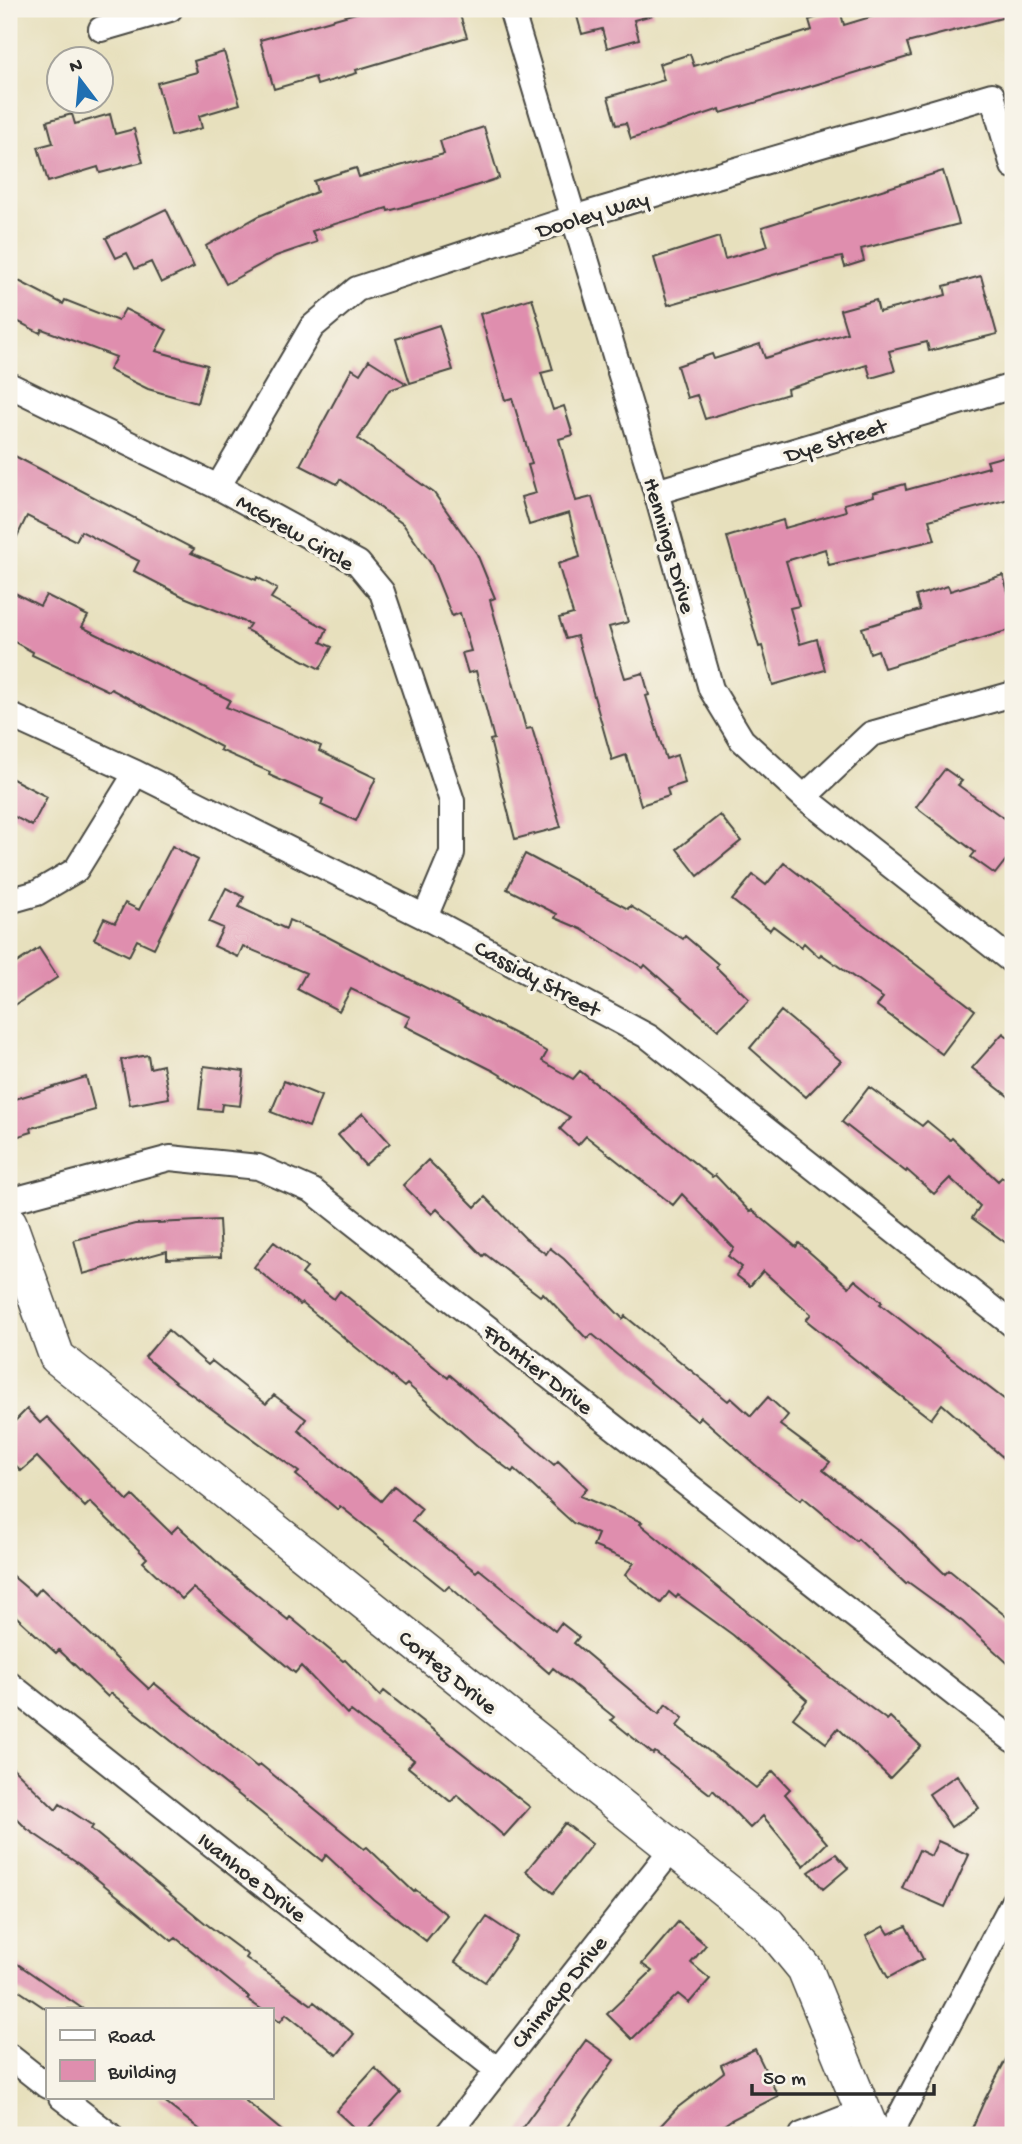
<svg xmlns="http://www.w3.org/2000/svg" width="1022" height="2144" viewBox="0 0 1022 2144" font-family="'Gochi Hand',sans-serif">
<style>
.building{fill:#df8eae}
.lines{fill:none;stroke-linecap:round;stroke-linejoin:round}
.street-casing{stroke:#474641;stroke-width:28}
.secondary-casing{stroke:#474641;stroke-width:38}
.street{stroke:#fff;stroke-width:24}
.secondary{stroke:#fff;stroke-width:35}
.labels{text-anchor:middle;stroke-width:7;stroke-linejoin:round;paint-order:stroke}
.street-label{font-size:23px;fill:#2b2b2b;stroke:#f7f3e8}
</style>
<rect width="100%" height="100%" fill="#f7f3e8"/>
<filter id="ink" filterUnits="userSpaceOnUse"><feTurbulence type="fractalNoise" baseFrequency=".0143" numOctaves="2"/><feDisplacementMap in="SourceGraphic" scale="14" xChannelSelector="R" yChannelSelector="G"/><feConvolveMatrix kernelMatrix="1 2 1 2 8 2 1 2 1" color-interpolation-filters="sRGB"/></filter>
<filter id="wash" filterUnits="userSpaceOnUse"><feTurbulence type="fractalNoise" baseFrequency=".00686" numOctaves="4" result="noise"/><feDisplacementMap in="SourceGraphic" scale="28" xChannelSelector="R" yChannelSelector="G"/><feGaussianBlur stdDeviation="1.57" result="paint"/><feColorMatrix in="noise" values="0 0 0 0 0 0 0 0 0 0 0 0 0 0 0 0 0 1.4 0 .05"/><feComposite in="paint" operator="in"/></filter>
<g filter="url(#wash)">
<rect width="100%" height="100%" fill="#e7e0bd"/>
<g id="blocks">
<!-- building -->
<path class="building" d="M370,9H458L467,37L356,70L357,73L317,85L315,77L274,89L260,40Z
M575,9H652L653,15L634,20L639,39L607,48L602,29L582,34Z
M897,9H1012L1013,15L907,43L911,56L721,113L720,109L631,139L626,123L616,125L608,97L664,80L659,64L690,54L694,66L812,30L809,20L840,10L844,25Z
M224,52L240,104L199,116L202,128L171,136L157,83L197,72L194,61Z
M72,114L75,124L110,114L115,134L134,129L143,162L100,173L98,167L48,182L38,147L53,143L47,121Z
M484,127L499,178L445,196L388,211L387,208L312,231L317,242L276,256L226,284L206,246L259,216L317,192L314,181L356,168L359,177L444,154L440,141Z
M943,171L959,224L861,249L864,261L845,267L842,257L818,262L668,305L654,258L719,237L725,259L768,246L762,227Z
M166,209L194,267L161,283L151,262L135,269L127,253L116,258L106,238Z
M9,276L63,304L65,300L118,321L125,309L167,330L156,351L207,365L197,403L148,389L109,370L116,357L42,329L40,333L9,317Z
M981,276L997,334L929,351L927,342L889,351L895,371L871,378L867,365L787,389L788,394L705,419L697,395L687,398L677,366L712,354L714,359L760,344L765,358L847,333L840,310L876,300L879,312L946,295L944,286Z
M532,298L553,370L541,373L553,410L564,406L573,435L559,439L576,501L592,497L628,622L609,627L625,678L643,673L649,695L646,696L666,759L677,755L685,783L667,789L669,796L641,805L626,755L612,760L577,636L566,639L559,618L573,614L558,564L580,557L569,513L529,525L521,497L536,493L528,465L532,464L512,398L505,400L480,314Z
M439,325L453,370L410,383L396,339Z
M369,360L407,384L389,390L358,439L434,493L477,554L495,598L490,600L526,729L532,728L561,827L515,839L490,740L494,739L476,671L468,673L462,653L471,651L460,613L452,616L431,564L403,524L340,479L337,484L300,465L352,369L360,374Z
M9,453L194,549L191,553L256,580L257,577L277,589L271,598L327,629L321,642L332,647L320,669L246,630L250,624L184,597L134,571L139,561L81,531L76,541L27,516L9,553Z
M1009,455L1013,469V498L929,520L935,540L829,565L825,549L786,561L799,606L790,608L800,644L817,639L825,670L773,685L762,646L759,647L727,537L783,520L785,528L846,511L844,504L874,496L873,493L905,484L906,490L989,467L987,461Z
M1003,575L1013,608V629L884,668L878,650L870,653L862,628L920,610L916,596L948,586L950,591Z
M9,590L40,606L46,595L88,616L82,627L230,700L226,707L321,746L319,751L376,778L356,821L321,805L323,799L269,775L270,772L220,750L221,747L111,689L109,691L32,655L33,652L9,639Z
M945,769L962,781L958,785L1013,825V851L995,874L971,857L975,852L916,807Z
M9,777L47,797L32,826L9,814Z
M720,815L741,841L698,876L677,849Z
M172,846L198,860L154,948L137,940L129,956L94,939L104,918L115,923L125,903L139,910Z
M525,854L628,909L630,906L683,939L685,936L718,964L716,967L749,999L718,1030L645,965L643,968L581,929L555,918L557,914L507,889Z
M784,863L975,1010L942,1054L877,1006L883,998L821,954L819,957L804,943L801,947L773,926L770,930L732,900L753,875L766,885Z
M226,888L244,897L239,907L286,929L289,920L324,935L525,1039L547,1052L542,1061L573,1079L580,1071L712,1177L715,1175L750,1212L752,1210L796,1247L799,1243L849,1287L855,1280L882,1302L880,1304L1013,1406V1466L942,1404L931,1419L893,1390L806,1320L811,1314L763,1271L750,1286L736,1275L742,1267L728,1256L734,1248L682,1194L673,1205L586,1136L578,1145L560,1129L570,1117L492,1070L405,1026L410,1017L351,989L339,1011L297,989L306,973L243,946L238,957L214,946L223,928L209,922Z
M39,948L58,977L9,1009V968Z
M781,1011L841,1061L806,1097L750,1048Z
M1003,1033L1013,1041V1100L972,1068Z
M148,1055L150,1068L163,1065L169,1098L130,1105L121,1060Z
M204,1066L244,1071L240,1106L222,1104L221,1111L199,1109Z
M86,1077L95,1110L31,1128L32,1132L9,1139V1101Z
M284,1081L321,1096L309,1127L271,1112Z
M869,1087L922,1126L927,1121L950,1140L952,1138L998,1181L1002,1177L1013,1185V1248L972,1218L980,1206L950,1178L934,1194L907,1170L906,1172L842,1122Z
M363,1113L390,1143L365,1165L338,1135Z
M428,1160L475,1207L485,1197L525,1238L546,1254L550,1248L564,1259L623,1319L625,1316L728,1401L731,1398L751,1416L768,1397L788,1415L780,1425L830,1462L823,1470L900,1531L945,1574L949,1570L1013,1622V1668L963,1622L908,1582L906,1584L858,1539L856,1541L803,1497L801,1500L761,1470L700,1416L697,1421L592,1334L587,1339L543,1293L540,1296L485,1254L483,1256L437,1209L432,1214L403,1185Z
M219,1220L221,1257L167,1259V1251L83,1274L74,1240L135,1224Z
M274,1242L307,1268L302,1274L334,1299L340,1291L448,1378L450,1375L554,1465L558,1461L587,1488L580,1496L642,1522L640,1524L799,1654L887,1720L890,1717L921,1746L890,1778L838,1728L826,1743L793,1718L807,1700L733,1635L678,1595L676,1598L669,1592L661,1603L625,1575L634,1563L593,1546L598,1534L573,1523L514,1469L512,1472L481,1449L407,1384L404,1387L302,1303L300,1305L254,1267Z
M168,1330L208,1365L212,1361L266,1404L274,1395L306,1419L298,1430L381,1501L394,1486L422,1509L412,1521L476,1572L479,1569L555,1631L561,1623L579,1637L574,1643L659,1714L666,1704L683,1718L677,1726L756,1788L773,1771L790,1789L785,1794L827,1843L804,1866L763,1816L750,1828L713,1790L710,1794L655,1752L653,1754L611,1720L614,1717L553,1668L549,1673L449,1586L445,1590L340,1506L338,1510L296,1475L299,1472L176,1383L145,1357Z
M27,1409L40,1423L47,1417L128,1501L133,1496L171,1533L178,1526L225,1569L288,1620L290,1617L343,1661L345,1660L380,1696L384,1691L530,1807L504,1836L457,1795L451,1802L408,1767L414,1760L351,1711L347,1714L301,1666L295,1673L193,1588L182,1599L143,1562L147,1558L90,1502L85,1507L37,1457L21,1471L9,1458V1427Z
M9,1573L35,1595L41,1588L149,1689L154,1683L257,1767L260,1764L364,1849L367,1847L414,1892L416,1890L447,1915L426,1941L373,1899L326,1855L322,1861L111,1693L108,1697L59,1650L56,1653L9,1610Z
M9,1764L56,1810L60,1804L93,1826L91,1829L205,1923L248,1955L246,1958L312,2005L314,2002L354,2034L337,2055L286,2014L280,2022L271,2016V2009H261L247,1999L249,1997L176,1938L172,1941L80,1865L27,1829L9,1811Z
M957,1775L979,1808L951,1827L929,1794Z
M565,1823L592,1844L553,1893L526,1871Z
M938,1841L969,1855L945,1907L902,1888L919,1850L931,1856Z
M836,1854L848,1868L823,1889L809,1872Z
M487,1917L517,1937L485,1982L455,1962Z
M678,1922L706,1945L691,1963L710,1979L689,2003L678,1994L632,2039L607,2014L652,1971L642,1964Z
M884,1926L889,1934L906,1926L923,1959L888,1978L866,1936Z
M9,1958L83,2009H46L9,1984Z
M586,2040L614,2060L574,2117L561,2135H517Z
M1013,2046V2135H969L985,2099Z
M755,2049L778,2096L731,2120L710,2135H652L677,2108L724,2072L721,2065Z
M375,2068L401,2093L362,2135L336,2111Z
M158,2097H241L287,2135H207Z"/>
</g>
</g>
<g filter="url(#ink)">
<use href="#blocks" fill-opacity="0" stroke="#474641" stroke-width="2"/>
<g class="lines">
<!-- street casing -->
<g class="street-casing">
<path id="street" d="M511,9L656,492L711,689L742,740L804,797L1013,962
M101,29L170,9
M9,385L218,487L358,563L382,592L452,801V853L425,917
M218,487L312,327L357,289L573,218L992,95L1013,166
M656,492L1013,386
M9,715L136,773L425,917L649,1037L1013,1325
M804,797L871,734L1013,694
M9,901L37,893L76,870L136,773
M9,1201L170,1158L258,1167L313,1191L1013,1740
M9,1684L496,2069
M9,2056L47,2086
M61,2097L110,2135
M447,2135L672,1849
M802,2135L863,2111
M890,2135L1013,1902"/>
</g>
<!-- secondary casing -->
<g class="secondary-casing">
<path id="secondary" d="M9,1223L57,1357L768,1924L805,1969L873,2135"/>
</g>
<!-- street -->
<use href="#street" class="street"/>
<!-- secondary -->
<use href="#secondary" class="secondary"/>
</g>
</g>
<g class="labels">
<!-- street labels -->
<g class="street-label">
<text transform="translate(592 213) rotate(-17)" y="8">Dooley Way</text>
<text transform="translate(835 439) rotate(-17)" y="8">Dye Street</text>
<text transform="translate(296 531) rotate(30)" y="8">McGrew Circle</text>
<text transform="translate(671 545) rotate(74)" y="8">Hennings Drive</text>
<text transform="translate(538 977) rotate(28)" y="8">Cassidy Street</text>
<text transform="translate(539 1368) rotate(38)" y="8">Frontier Drive</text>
<text transform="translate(449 1671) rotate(39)" y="8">Cortez Drive</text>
<text transform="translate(253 1876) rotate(38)" y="8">Ivanhoe Drive</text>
<text transform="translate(558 1991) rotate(-51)" y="8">Chimayo Drive</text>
</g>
</g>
<!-- margin -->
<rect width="1022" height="2144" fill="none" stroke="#f7f3e8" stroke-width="35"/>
<!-- legend -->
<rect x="46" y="2008" width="228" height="91" fill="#f7f3e8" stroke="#a5a39c" stroke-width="2"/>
<rect x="60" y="2030" width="35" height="10" fill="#ffffff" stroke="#a5a39c" stroke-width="2"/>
<text x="108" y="2042" font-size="21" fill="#2b2b2b">Road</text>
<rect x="60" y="2060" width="35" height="21" fill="#df8eae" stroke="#a5a39c" stroke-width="2"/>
<text x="108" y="2078" font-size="21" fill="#2b2b2b">Building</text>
<!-- north arrow -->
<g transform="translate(80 80) rotate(344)"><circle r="33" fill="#f7f3e8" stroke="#a5a39c" stroke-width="2"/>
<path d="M0-5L12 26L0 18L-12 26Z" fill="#1f6fb2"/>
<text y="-10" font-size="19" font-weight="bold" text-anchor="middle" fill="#2b2b2b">N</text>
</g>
<!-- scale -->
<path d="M752 2084v10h182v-10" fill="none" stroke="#2b2b2b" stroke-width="3.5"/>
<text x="763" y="2084" font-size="21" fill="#2b2b2b" stroke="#f7f3e8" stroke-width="5" paint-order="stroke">50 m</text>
</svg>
